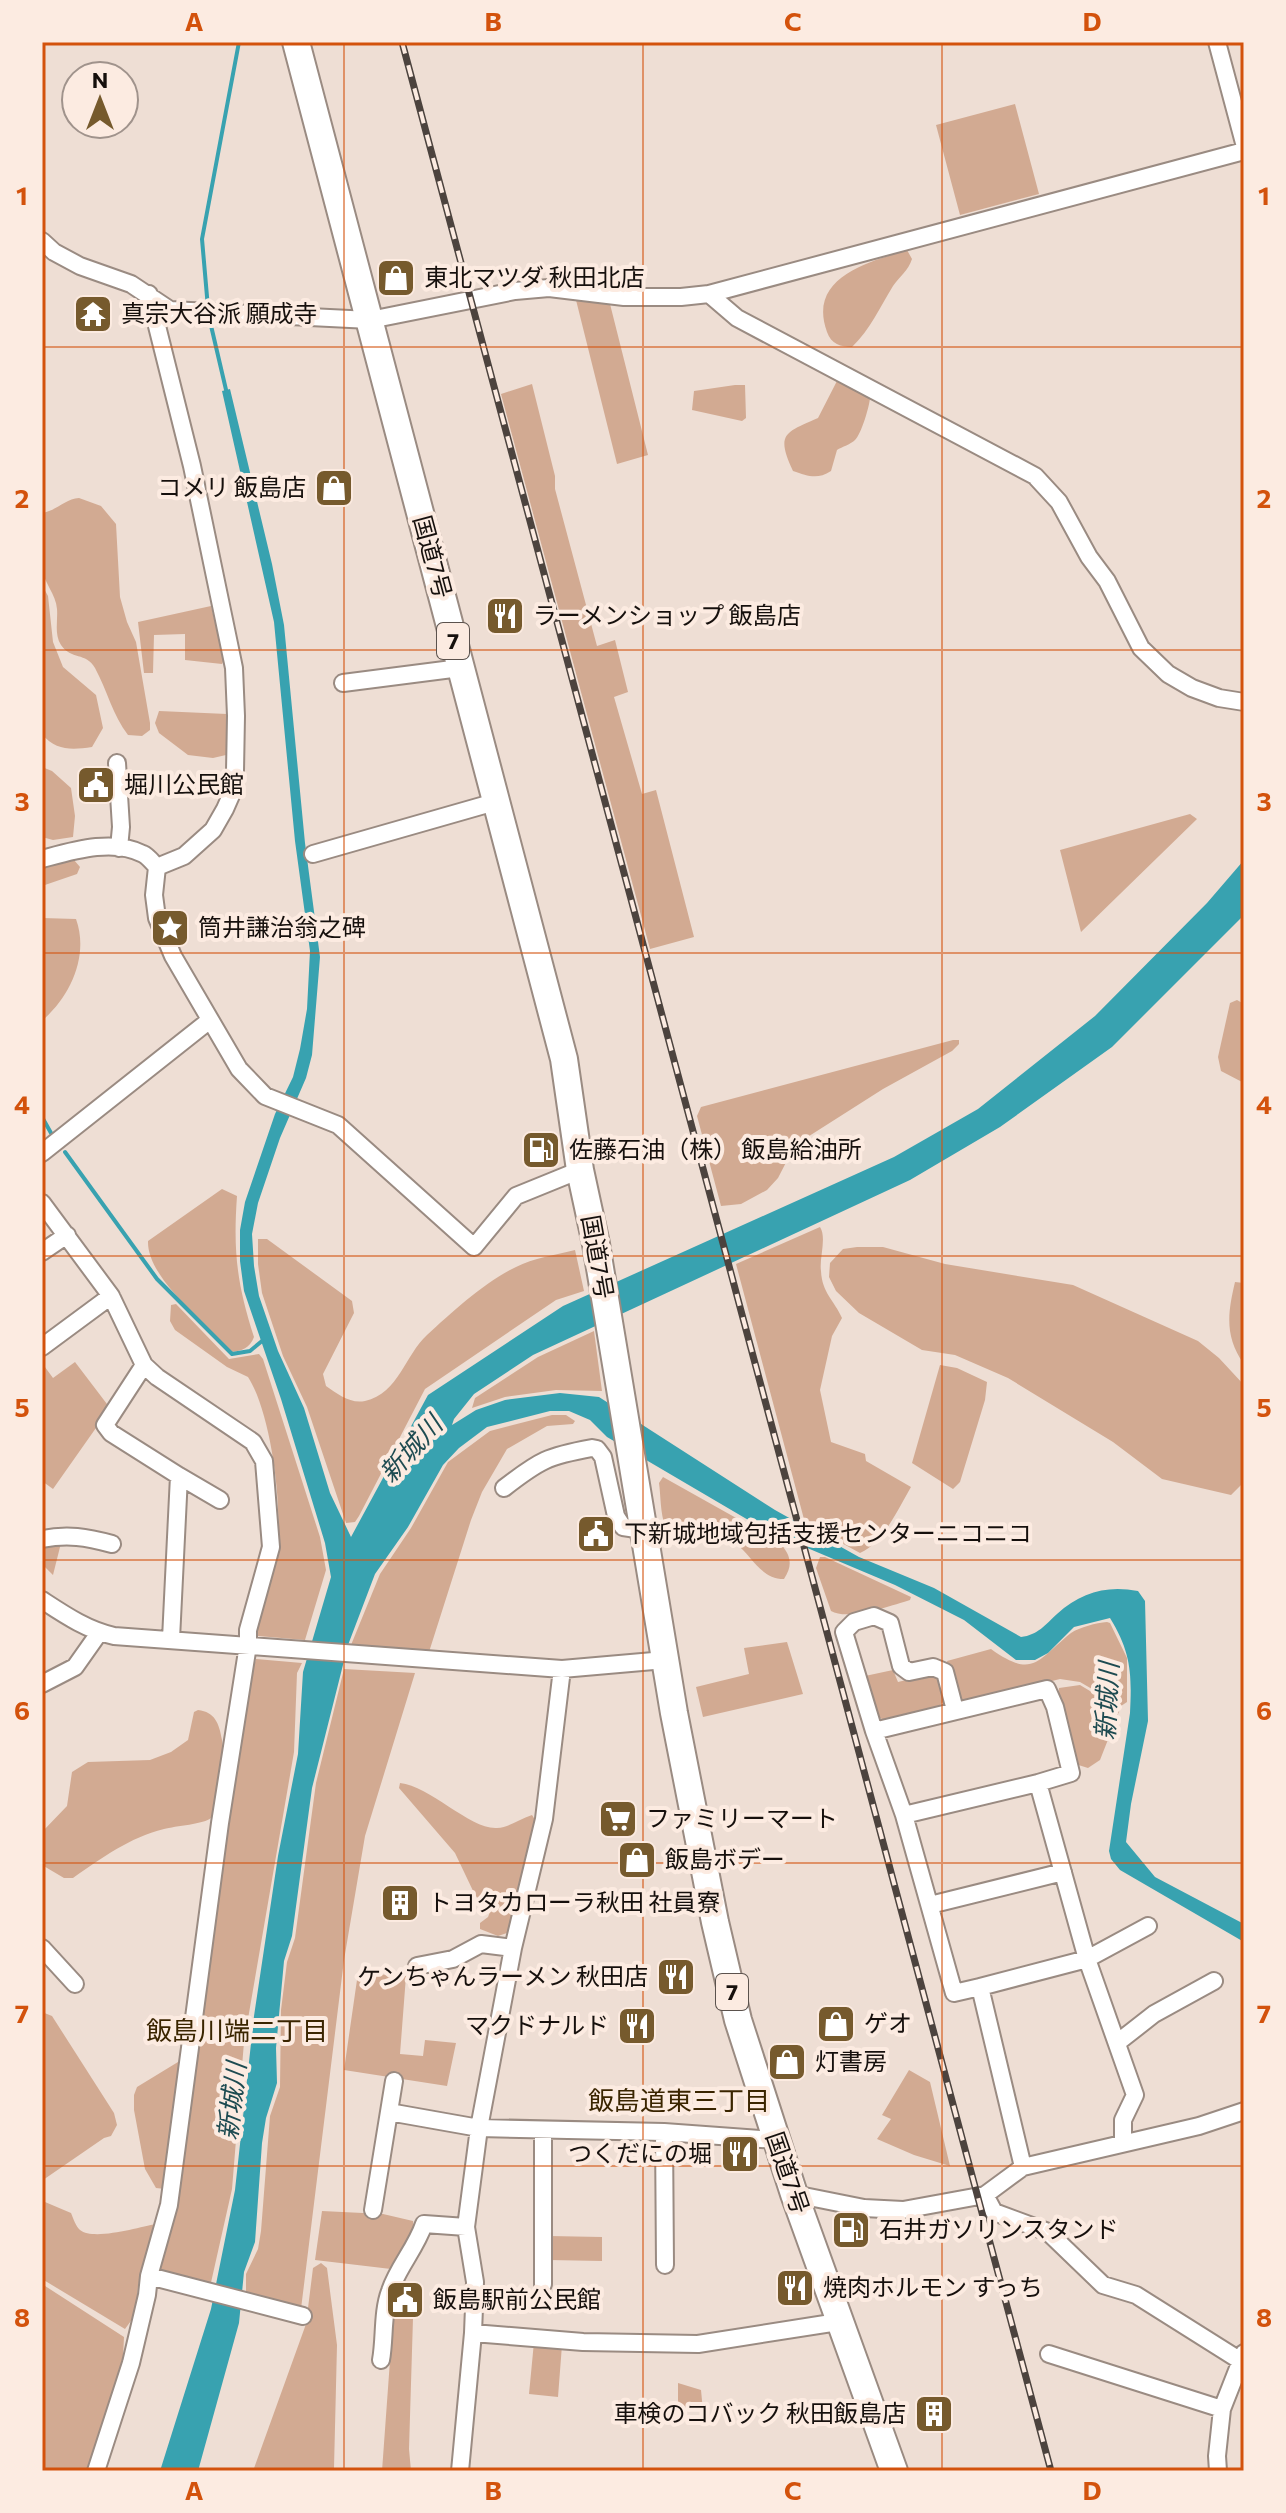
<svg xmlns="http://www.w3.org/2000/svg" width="1286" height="2513" viewBox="0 0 1286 2513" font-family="Commissioner,'Noto Sans JP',sans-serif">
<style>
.green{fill:#d2aa92}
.water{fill:#38a2b0}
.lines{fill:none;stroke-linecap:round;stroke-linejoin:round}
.stream{stroke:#38a2b0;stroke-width:4}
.minor-casing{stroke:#9a8b82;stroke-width:20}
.trunk-casing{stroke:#9a8b82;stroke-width:30}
.minor{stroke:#fff;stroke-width:16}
.trunk{stroke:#fff;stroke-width:26}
.rail-casing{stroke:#4c433e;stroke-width:7}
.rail{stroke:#fcebe1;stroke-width:4;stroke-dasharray:12;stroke-linecap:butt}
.grid{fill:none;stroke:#d3520c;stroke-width:2;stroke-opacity:0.55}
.labels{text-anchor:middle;stroke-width:8;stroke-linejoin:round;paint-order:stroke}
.shield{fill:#fcebe1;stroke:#5b524d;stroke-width:2}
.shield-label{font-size:22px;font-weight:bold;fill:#16100d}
.poi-label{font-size:24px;fill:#16100d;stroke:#fcebe1;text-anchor:start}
.street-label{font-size:24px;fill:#16100d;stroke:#fcebe1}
.water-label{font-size:26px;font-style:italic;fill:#1e4b51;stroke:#fcebe1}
.neighbourhood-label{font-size:26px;fill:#3a2500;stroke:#fcebe1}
.neatline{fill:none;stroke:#d3520c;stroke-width:3}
.grid-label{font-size:26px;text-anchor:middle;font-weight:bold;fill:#d3520c}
</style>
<rect width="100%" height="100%" fill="#eeded4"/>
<!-- green -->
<path class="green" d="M1015,104L1039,194L960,215L936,125Z
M907,250L912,259C908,271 900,276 893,286C880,307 870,330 852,347C841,347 831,344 827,332C807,277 869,262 907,250Z
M576,300H601L610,304L648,455L617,464Z
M838,379L870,397C870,405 861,435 855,440C851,444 842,447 837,450L831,471C817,480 808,476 793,471C776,434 784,433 818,418Z
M532,384L555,476V489L597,646L615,640L628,692L614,697L642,794L656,790L694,937L650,949L501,394Z
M735,385H745L746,418L742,421L692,410L694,391Z
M79,498L101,506L116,524L120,597L127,622L136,642L150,723V730L142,736L128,735C113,716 107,690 95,668C86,652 71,660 61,645C54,634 58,621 57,609C56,594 44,583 42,569C39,551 42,531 42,513C56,511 65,499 79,498Z
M42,585L48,596L53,642L63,667L96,695L103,728L92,747C72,750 56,751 42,734Z
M211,606L224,660L222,664L185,660V634L154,635L153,673H144L138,622Z
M159,711L227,714L226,755L213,758L188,755L159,733L155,723Z
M42,767L52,771L71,788L75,816L73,837L53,840L42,837Z
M1190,814L1197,819L1081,932L1060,850Z
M74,860L80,867L77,874L42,886V866Z
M42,918L76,919C89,955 71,995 44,1019Z
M1237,1000L1244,1004V1083L1221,1071L1218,1057L1230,1003Z
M953,1040H959V1044L952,1051L883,1089L795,1145L778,1178L767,1190L741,1204L721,1206L697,1116L701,1107Z
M222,1189L237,1196C233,1252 237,1284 254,1337C250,1348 242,1351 231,1352C207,1323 147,1279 148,1241Z
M820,1227C827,1238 819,1258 821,1271C822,1293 834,1300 842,1318L832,1336L820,1390L831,1442L865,1454L866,1461L911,1487C898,1509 884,1542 860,1553L805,1523L736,1264Z
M258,1239H267L352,1301L354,1313L323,1374L326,1386C338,1394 350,1404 365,1401C399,1393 405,1355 427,1335C452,1312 486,1281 516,1267C533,1258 556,1255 575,1250L584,1291L556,1300L425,1389L359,1516L355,1522L346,1523L307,1407L283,1356L262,1293L258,1264Z
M857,1247H883L945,1264L1073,1285L1198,1341L1219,1358L1244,1385V1482L1231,1495L1162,1479L1113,1442L1008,1378L955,1355L922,1350L859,1313L836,1291L829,1277L830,1263L843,1249Z
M1235,1282L1244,1283V1364C1224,1336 1228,1312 1235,1282Z
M176,1304L229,1359L259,1354L263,1359L320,1537L326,1570L305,1640L258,1636L255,1630C262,1605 271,1578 276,1552C284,1511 271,1412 248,1377L227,1367L175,1330L170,1321L171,1305Z
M594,1331L602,1391L556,1390L505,1397L472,1408L475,1398L538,1357Z
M75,1362L110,1408L53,1489L42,1481V1363L53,1378Z
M940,1365L957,1368L987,1382L985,1400L960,1482L953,1489L912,1463Z
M552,1415H566L575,1421L573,1424L547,1426L507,1449L482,1492L471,1520L429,1652L351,1645L380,1574L411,1528L448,1462L490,1431Z
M663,1477L779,1542C790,1554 794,1564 784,1579C760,1579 752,1555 735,1543C716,1530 674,1537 669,1532C660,1523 661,1496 659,1483Z
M62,1539L53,1575L42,1564V1543Z
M820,1557H825L911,1597L910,1600C890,1606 848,1621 831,1611L816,1568Z
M1107,1622L1110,1623L1127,1658V1702L1121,1706L1080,1682L1060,1679L964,1703L955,1695L947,1661L991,1649C1034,1680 1038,1659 1071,1633C1080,1627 1096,1623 1107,1622Z
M787,1642L803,1694L703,1717L696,1687L749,1674L744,1648Z
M256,1659L302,1663L297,1673L294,1752L244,2042L232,2189L210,2287L155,2272L250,1679Z
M344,1669L415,1673L365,1836L344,1960L301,2309L246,2295V2274L258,2249L261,2231L270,2116L280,2087L281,2010L287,1962L295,1938L316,1783Z
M893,1670L898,1682L931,1674L940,1679L945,1700L938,1707L884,1720L876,1716L865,1676Z
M1080,1685L1120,1709L1100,1760L1088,1768L1072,1763L1058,1696L1059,1688Z
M198,1710C215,1712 219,1723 222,1740C225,1754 220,1807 211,1818C205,1824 175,1826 164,1829C129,1838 103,1857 73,1878H64L42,1865V1832L67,1806L72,1772L88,1762L150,1760L171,1752L188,1740L194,1712Z
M400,1783C430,1786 471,1830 497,1828C510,1827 519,1819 532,1815L539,1826L510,1932L498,1936L480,1929V1923L488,1917L490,1912L475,1895L455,1853L399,1788Z
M358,1973L406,1976L400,2054L423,2056L425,2040L456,2043L447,2086L344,2070Z
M42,2012L52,2016L114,2113L117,2125L111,2136L104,2138L43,2180L42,2184Z
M178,2062L180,2063L165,2189L156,2188L145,2169L134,2110V2095L137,2087Z
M909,2070L930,2082L950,2166L914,2155L877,2139L891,2119L882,2115Z
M42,2197L45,2202L71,2213C73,2218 76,2227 80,2230C94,2241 139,2227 156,2224L138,2286L136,2314L125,2329L42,2279Z
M322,2211L383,2214L413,2221C416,2236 401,2259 391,2269L315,2260Z
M549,2236L602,2237V2261L549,2260Z
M321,2263L327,2268L337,2345L334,2468L323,2471H253L306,2324L313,2268Z
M42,2284L124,2337L123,2358L87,2471H42Z
M413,2318L409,2449L411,2471H382L393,2319Z
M534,2342L562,2345L558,2397L529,2394Z
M678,2383L701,2390L703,2411H678Z"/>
<!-- water -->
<path class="water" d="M230,389L272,564L284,625L305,843L320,957L312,1055L306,1078L280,1138L258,1203L252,1234L254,1266L259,1296L278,1351L304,1408L330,1493L351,1537L428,1395L563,1306L894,1157L978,1109L1095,1016L1207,903L1244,860V915L1112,1047L1000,1127L910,1180L533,1355L474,1394L454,1419L452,1425L476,1410L505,1400L560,1393L599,1397L775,1510L859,1557L934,1588L1021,1637C1038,1635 1045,1625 1057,1614C1081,1592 1107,1585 1138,1591L1145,1601L1148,1721L1131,1804L1126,1842L1155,1877L1244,1924V1942L1120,1870L1111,1859L1109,1851L1130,1713C1132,1674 1131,1652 1110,1618L1074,1627L1048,1653L1035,1660H1016L964,1620L895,1585L767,1531L607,1437L590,1420L569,1411H550L487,1427L459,1448L443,1465L408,1527L375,1574L348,1645L312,1788L292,1936L284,1961L276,2048L277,2083L266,2118L262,2143L255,2242L244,2272L239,2323L198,2471H160L211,2309L235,2190L254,2016L278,1856L298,1754L303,1672L331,1577L325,1543L281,1399L244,1291L240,1261V1230L245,1202L275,1114L293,1077L300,1049L307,1009L310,951L295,841L274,622L222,391Z"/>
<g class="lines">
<!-- stream -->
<path class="stream" d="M208,308L202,239L239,42
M209,317L227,394
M42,1117L51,1133
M65,1152L157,1279L232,1354L250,1351L262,1341"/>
<!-- minor casing -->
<g class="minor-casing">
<path id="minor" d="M1217,42L1244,143
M42,241L54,252L80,266L131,284L170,310L370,320L515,291L549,288L624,297H681L709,294L1244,151
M149,294L192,466L228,639L234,668L236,716L235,771L232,793L225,809L213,830L184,856L157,867
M709,294L737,318L1035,476L1059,502L1089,557L1107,581L1141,648L1168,674L1192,688L1219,698L1244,702
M343,683L460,668
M117,763L121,827L119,848
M313,854L495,802
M42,859C72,851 113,838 143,854C148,856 153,863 157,867
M157,867L154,895L157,918L173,956L239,1069L265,1096L338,1125L474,1247L516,1196L580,1170
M42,1153L210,1020
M42,1203L111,1296L144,1365L157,1377L253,1442L264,1461L271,1547L248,1630V1645L220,1823L169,2205L149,2276L147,2295L131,2363L96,2471
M42,1252L67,1235
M42,1347L111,1296
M144,1365L105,1425L111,1433L179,1476L171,1639
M179,1476L220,1500
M504,1488C540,1460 548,1456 592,1448L597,1449L603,1457L616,1516L623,1527L643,1530
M42,1539C68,1534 86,1537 112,1544
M42,1600C65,1615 87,1630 114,1636L562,1669L665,1660
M42,1684L75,1667L99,1633
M955,1710L945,1672L933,1667L909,1672L901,1666L890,1623L874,1616L854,1622L844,1632L874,1731L904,1815L954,1993L980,1987
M874,1731L1047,1689L1055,1707L1071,1773L1038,1783L904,1815
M1038,1783L1087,1959L1135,2095L1123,2120V2141
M930,1905L1063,1872
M42,1948L75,1984
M417,1966L453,1959L481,1944L513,1948
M1117,2043L1154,2014L1214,1981
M389,2112L479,2128L664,2132L775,2140
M664,2132L665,2265
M1023,2167L980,1987L1087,1959L1148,1926
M794,2194L864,2208L903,2210L985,2195L1023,2167L1199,2126L1244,2111
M985,2195L994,2212L1048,2232L1103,2285L1136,2295L1244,2363
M373,2210L394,2081
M149,2276L303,2316
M543,2284V2131
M473,2333L583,2342L698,2344L838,2322
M1049,2354L1222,2409
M381,2360C385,2339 382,2312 390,2291C398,2267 416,2248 424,2224L466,2227
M460,2471L473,2333L475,2282L466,2227L479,2128L513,1948L544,1819L562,1669
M1218,2471L1217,2456L1222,2409L1244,2353"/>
</g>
<!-- trunk casing -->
<g class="trunk-casing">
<path id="trunk" d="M296,42L564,1059L580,1170L596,1244L674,1713L715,1922L738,2020L794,2194L894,2471"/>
</g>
<!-- minor -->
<use href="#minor" class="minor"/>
<!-- trunk -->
<use href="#trunk" class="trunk"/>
<!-- rail casing -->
<g class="rail-casing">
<path id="rail" d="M402,42L1051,2471"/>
</g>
<!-- rail -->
<use href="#rail" class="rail"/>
</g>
<!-- grid -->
<path class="grid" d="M344,42V2471M643,42V2471M942,42V2471M42,347H1244M42,650H1244M42,953H1244M42,1256H1244M42,1560H1244M42,1863H1244M42,2166H1244"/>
<!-- icons -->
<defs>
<g id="shop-square" transform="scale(2)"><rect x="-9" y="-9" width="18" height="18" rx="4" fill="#765a2d" stroke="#fcebe1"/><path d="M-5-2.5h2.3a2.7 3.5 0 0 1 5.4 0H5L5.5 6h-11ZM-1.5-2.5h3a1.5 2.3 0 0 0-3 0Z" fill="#fff"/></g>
<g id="temple-square" transform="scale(2)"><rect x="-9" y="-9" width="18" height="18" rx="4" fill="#765a2d" stroke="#fcebe1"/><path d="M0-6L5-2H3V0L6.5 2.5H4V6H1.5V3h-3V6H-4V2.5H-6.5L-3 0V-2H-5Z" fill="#fff"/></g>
<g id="restaurant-square" transform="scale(2)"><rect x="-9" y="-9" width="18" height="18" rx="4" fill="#765a2d" stroke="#fcebe1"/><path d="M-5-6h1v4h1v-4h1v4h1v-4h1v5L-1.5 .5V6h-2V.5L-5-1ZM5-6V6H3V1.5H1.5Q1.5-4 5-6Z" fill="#fff"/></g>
<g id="civic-square" transform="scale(2)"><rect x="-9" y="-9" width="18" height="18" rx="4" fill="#765a2d" stroke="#fcebe1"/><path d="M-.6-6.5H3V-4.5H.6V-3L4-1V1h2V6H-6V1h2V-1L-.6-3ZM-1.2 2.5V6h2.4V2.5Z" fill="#fff"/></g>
<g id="sight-square" transform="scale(2)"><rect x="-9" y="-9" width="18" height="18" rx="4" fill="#765a2d" stroke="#fcebe1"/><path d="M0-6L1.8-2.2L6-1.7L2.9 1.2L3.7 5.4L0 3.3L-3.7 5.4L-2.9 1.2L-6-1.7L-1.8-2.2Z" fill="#fff"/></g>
<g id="fuel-square" transform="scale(2)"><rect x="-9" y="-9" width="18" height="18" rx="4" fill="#765a2d" stroke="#fcebe1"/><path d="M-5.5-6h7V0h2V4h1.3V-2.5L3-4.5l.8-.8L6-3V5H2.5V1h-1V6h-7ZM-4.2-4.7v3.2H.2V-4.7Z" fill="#fff"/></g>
<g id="supermarket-square" transform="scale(2)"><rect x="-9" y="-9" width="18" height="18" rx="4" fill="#765a2d" stroke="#fcebe1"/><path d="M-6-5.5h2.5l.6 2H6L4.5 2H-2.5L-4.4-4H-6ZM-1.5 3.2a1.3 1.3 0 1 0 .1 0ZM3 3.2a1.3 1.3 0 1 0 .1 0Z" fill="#fff"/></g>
<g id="building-square" transform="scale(2)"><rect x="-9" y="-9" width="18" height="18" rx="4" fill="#765a2d" stroke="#fcebe1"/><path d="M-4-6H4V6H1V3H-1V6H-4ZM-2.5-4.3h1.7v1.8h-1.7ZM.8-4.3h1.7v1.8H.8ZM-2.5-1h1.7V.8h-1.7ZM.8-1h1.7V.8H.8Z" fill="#fff"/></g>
</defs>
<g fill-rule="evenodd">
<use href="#shop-square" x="396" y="278"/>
<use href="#temple-square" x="93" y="314"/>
<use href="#shop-square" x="334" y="488"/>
<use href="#restaurant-square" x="505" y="616"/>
<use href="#civic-square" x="96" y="785"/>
<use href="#sight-square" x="170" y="928"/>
<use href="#fuel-square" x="541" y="1150"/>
<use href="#civic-square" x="596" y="1534"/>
<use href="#supermarket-square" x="618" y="1819"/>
<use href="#shop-square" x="637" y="1860"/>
<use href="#building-square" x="400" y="1903"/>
<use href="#restaurant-square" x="676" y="1977"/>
<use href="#shop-square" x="836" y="2024"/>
<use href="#restaurant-square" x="637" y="2026"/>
<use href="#shop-square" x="787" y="2062"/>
<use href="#restaurant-square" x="740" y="2154"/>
<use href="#fuel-square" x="851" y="2230"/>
<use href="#restaurant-square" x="795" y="2288"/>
<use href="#civic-square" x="405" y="2300"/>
<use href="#building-square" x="934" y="2414"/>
</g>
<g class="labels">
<!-- shield labels -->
<g class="shield">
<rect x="437" y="623" width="32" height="36" rx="6"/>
<rect x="716" y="1974" width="32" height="36" rx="6"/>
</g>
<g class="shield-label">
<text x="453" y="649">7</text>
<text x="732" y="2000">7</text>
</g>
<!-- poi labels -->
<g class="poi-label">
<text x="424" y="286">東北マツダ 秋田北店</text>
<text x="121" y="322">真宗大谷派 願成寺</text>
<text x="306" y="496" text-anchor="end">コメリ 飯島店</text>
<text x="533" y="624">ラーメンショップ 飯島店</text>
<text x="124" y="793">堀川公民館</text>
<text x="198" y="936">筒井謙治翁之碑</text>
<text x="569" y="1158">佐藤石油（株） 飯島給油所</text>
<text x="624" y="1542">下新城地域包括支援センターニコニコ</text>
<text x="646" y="1827">ファミリーマート</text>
<text x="665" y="1868">飯島ボデー</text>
<text x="428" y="1911">トヨタカローラ秋田 社員寮</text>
<text x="648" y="1985" text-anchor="end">ケンちゃんラーメン 秋田店</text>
<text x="864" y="2032">ゲオ</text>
<text x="609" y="2034" text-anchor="end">マクドナルド</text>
<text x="815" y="2070">灯書房</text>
<text x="712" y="2162" text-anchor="end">つくだにの堀</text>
<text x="879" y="2238">石井ガソリンスタンド</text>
<text x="823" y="2296">焼肉ホルモン すっち</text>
<text x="433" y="2308">飯島駅前公民館</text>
<text x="906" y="2422" text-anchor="end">車検のコバック 秋田飯島店</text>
</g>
<!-- street labels -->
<g class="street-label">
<text transform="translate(432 557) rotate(75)" y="8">国道7号</text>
<text transform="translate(597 1257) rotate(80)" y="8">国道7号</text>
<text transform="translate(787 2173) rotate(71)" y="8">国道7号</text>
</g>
<!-- water labels -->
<g class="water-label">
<text transform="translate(411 1449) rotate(-48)" y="9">新城川</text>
<text transform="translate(1107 1701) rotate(-87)" y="9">新城川</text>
<text transform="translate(232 2101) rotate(-83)" y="9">新城川</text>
</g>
<!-- neighbourhood labels -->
<g class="neighbourhood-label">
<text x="237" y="2040">飯島川端二丁目</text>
<text x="679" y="2110">飯島道東三丁目</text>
</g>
</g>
<!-- border -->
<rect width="1286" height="2513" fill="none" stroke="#fcebe1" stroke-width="88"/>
<!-- north arrow -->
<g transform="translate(100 100)"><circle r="38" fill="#fcebe1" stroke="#a0938c" stroke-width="2"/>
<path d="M0-6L14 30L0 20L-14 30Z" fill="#765a2d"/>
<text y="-12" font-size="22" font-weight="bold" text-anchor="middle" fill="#16100d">N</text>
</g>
<rect x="44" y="44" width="1198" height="2425" class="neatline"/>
<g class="grid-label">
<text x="194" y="31">A</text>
<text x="493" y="31">B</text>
<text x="793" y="31">C</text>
<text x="1092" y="31">D</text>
<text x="22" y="205">1</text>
<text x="1264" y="205">1</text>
<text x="22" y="508">2</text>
<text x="1264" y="508">2</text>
<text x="22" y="811">3</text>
<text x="1264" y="811">3</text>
<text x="22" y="1114">4</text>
<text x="1264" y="1114">4</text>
<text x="22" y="1417">5</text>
<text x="1264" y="1417">5</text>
<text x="22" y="1720">6</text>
<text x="1264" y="1720">6</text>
<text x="22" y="2023">7</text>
<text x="1264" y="2023">7</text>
<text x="22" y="2327">8</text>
<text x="1264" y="2327">8</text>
<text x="194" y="2500">A</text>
<text x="493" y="2500">B</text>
<text x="793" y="2500">C</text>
<text x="1092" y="2500">D</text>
</g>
</svg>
